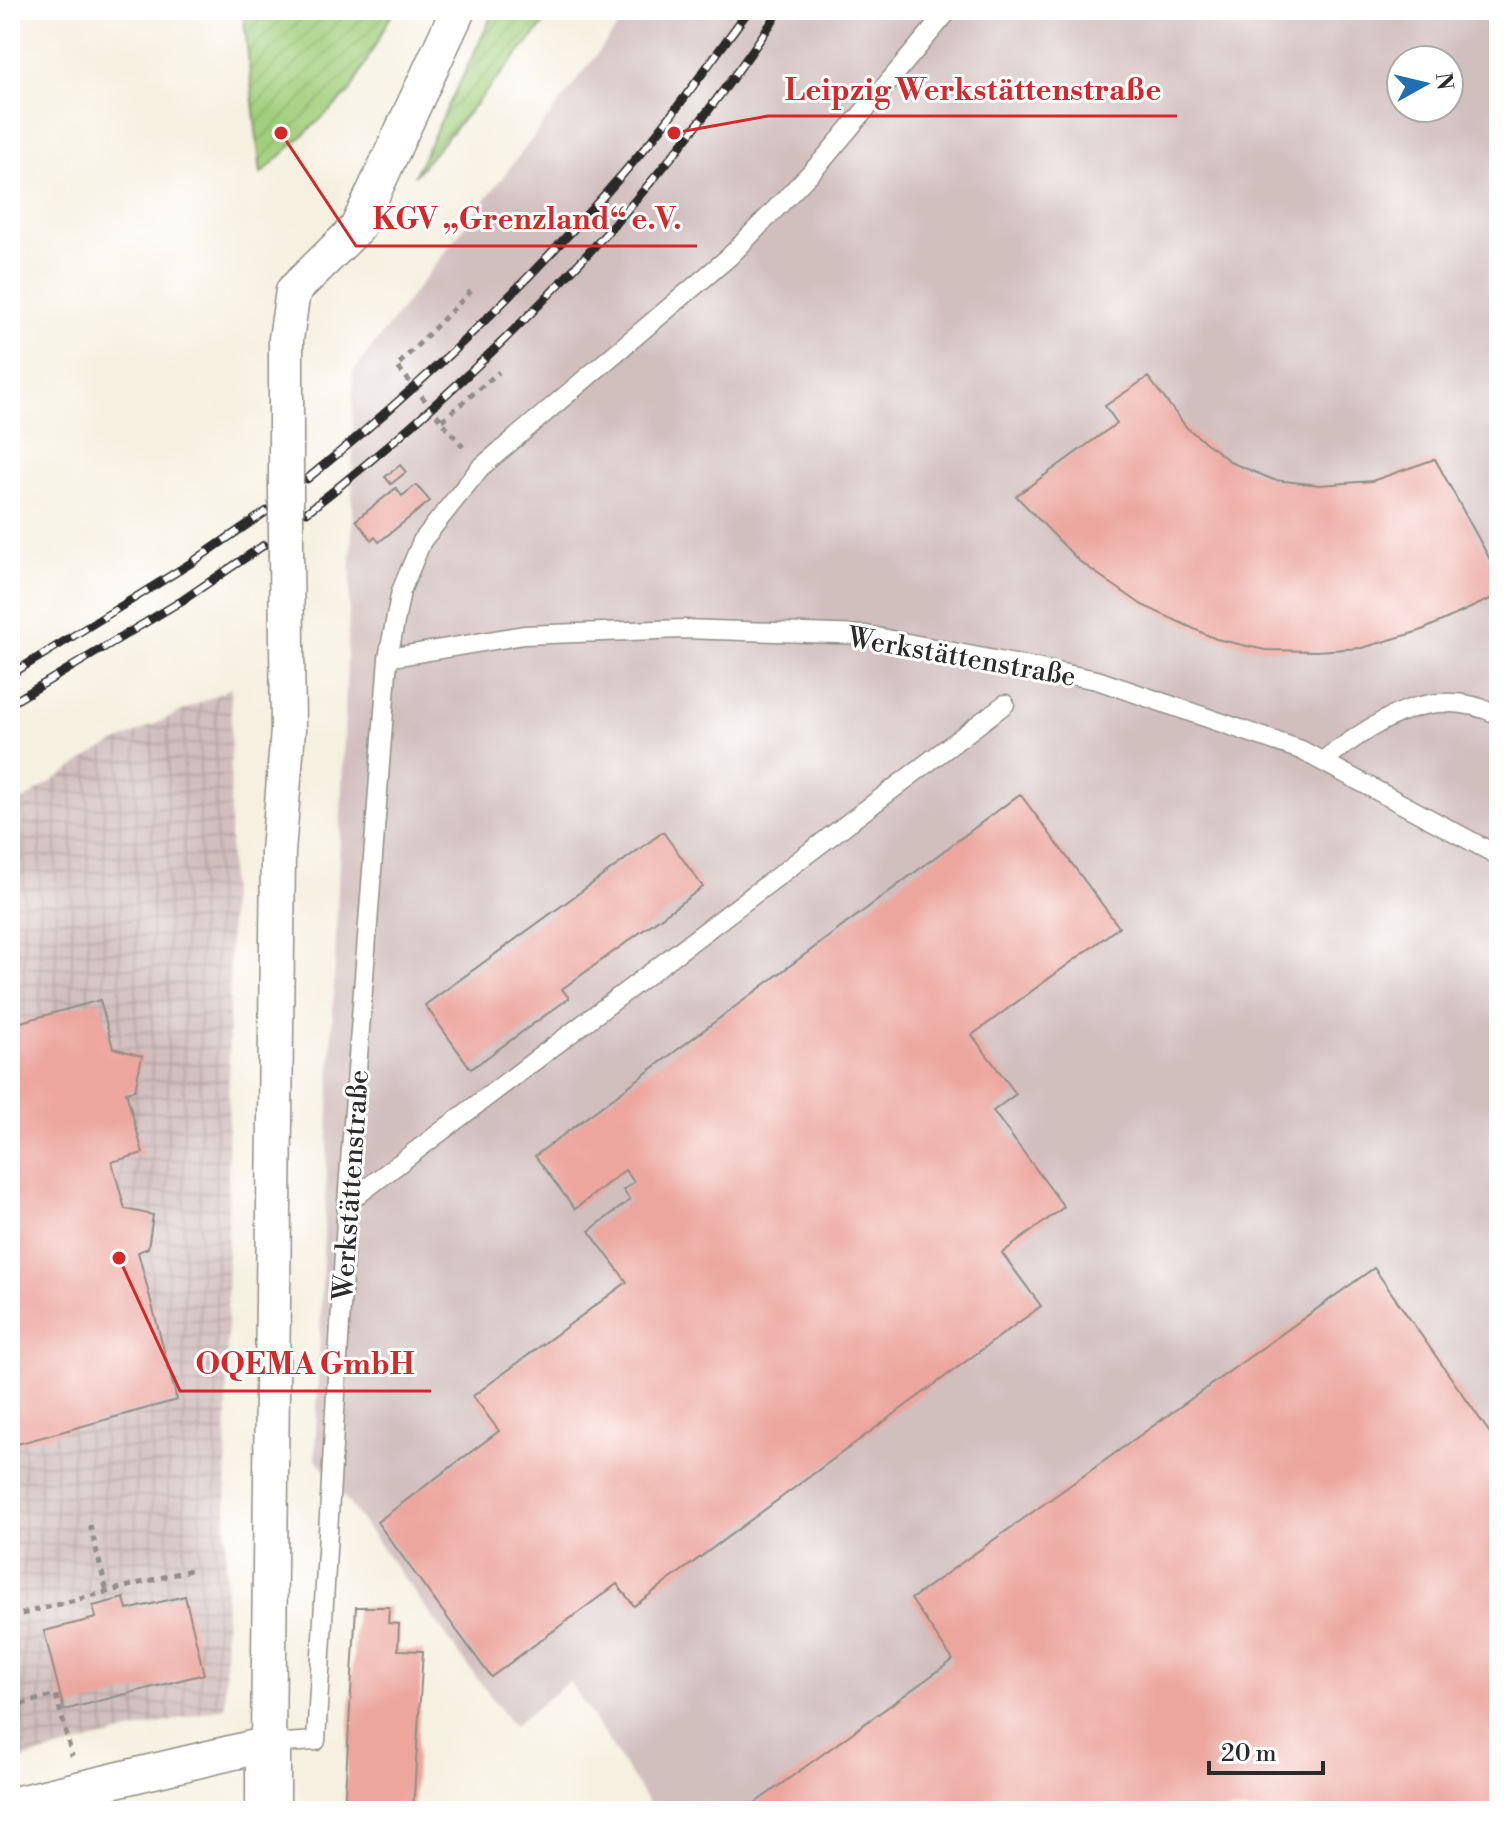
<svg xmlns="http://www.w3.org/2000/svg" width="1509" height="1821" viewBox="0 0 1509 1821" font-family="'Libre Bodoni',serif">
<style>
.industrial{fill:url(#industrial-grid)}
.railway{fill:#d1bfbe;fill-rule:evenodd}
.garden{fill:url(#garden-furrows);stroke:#667d54;stroke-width:2}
.building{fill:#eca69e}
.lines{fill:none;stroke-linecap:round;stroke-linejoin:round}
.lane-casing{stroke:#908e86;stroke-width:21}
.street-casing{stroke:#908e86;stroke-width:37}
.secondary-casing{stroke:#908e86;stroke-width:47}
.path{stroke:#908e86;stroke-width:5;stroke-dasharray:6 6;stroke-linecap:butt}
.lane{stroke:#fff;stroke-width:18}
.street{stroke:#fff;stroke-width:34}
.secondary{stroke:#fff;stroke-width:44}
.rail-casing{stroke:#2b2b2b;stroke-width:9}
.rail{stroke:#fff;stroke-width:6;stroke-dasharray:18;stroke-linecap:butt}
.street-bridge-casing{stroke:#908e86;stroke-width:37;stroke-linecap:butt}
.street-bridge{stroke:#fff;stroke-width:34}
.labels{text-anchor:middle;stroke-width:6;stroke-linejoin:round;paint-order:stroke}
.street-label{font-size:28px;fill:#2b2b2b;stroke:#fff}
.leader{fill:none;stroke:#d62828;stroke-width:3}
.callout-dot{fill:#d62828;stroke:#fff;stroke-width:3}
.callout-label{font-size:30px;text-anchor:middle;font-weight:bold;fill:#d62828;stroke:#fff;stroke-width:6;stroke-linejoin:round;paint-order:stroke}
</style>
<defs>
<pattern id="industrial-grid" width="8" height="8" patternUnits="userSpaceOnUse" patternTransform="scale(2)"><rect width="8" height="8" fill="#d1bfbe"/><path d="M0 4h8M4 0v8" fill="none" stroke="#b4a4a3"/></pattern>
<pattern id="garden-furrows" width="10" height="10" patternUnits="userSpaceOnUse" patternTransform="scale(2)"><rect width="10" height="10" fill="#a2cf7c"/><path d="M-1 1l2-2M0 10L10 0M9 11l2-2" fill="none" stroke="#8cb26b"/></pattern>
</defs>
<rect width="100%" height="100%" fill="#fff"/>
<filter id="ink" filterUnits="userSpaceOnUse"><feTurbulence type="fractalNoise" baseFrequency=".0125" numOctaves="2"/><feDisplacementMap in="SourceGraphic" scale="16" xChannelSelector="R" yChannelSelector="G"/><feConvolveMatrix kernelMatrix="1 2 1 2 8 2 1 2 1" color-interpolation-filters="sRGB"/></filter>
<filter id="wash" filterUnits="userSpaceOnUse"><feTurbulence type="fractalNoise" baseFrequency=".006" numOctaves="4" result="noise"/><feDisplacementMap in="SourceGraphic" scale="32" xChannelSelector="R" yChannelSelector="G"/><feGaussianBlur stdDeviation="1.8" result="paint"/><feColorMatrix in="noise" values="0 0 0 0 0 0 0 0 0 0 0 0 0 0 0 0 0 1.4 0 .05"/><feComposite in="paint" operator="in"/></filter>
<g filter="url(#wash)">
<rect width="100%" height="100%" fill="#f6f0e0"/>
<!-- industrial -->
<path class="industrial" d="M231,688L225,1707L10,1762V809L98,751Z"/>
<!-- railway -->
<path class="railway" d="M631,10H1499V1811H654L569,1681L513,1727L315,1457L352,536L353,372ZM1401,60H1449V108H1401Z"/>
<!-- garden -->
<path class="garden" d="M243,10H394L350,92L261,174Z
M495,10H556L414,176Z"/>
<g id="blocks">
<!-- building -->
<path class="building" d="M1148,377L1187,428L1232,463L1274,480L1320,485L1372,481L1435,459L1499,576V595L1420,631L1362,648L1316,651L1265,650L1216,639L1142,605L1079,561L1016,496L1117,423L1105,406Z
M400,465L406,472L391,484L385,477Z
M416,485L430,501L379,542L375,537L372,540L356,520L396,488L402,496Z
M1020,794L1119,927L972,1035L1016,1094L993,1111L1064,1207L1002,1253L1041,1306L634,1606L617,1584L491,1677L377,1522L499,1431L473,1396L627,1282L589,1231L630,1200L623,1190L634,1182L625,1170L575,1209L535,1156Z
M663,832L703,887L562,989L569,998L471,1069L425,1005Z
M100,1000L113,1048L142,1056L135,1090L126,1092L143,1153L112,1162L125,1209L153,1215L148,1248L138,1252L177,1400L10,1446V1025Z
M1374,1268L1499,1446V1811H744L953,1660L911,1599Z
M185,1596L204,1674L64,1710L44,1631L96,1618L93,1606L124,1598L127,1610Z
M356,1607H389L388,1623L399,1624L398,1650L423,1651L413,1811H344Z"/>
</g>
</g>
<g filter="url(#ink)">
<use href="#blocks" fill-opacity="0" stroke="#908e86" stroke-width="2"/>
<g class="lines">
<!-- lane casing -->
<g class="lane-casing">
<path id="lane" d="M388,658L524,635L683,629L866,635L1097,680L1301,750L1499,856
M1322,761C1379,721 1428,682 1499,715
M347,1203L1005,704
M268,1744L316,1741L347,1203L388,658L401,591L422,541L480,468L729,257L822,161L949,10"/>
</g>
<!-- street casing -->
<g class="street-casing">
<path id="street" d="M286,401V339L293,291L357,228L458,10
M10,1805L268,1744L278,852L288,730L286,557"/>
</g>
<!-- secondary casing -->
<g class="secondary-casing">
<path id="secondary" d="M268,1811V1744"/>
</g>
<!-- path -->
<path class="path" d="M442,420L499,372
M463,447L397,366L471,291
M90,1525L107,1592
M10,1617L194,1569
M10,1707L56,1695L72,1756"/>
<!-- lane -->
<use href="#lane" class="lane"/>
<!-- street -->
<use href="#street" class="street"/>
<!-- secondary -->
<use href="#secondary" class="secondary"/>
<!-- rail casing -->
<g class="rail-casing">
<path id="rail" d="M307,479C431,378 548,264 650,142C685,99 716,54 749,10
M307,512C487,371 653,201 780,10
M10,675L191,563L267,511
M10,704L183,600L264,545"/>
</g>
<!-- rail -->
<use href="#rail" class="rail"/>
<!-- street-bridge casing -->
<g class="street-bridge-casing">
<path id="street-bridge" d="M286,401V557"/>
</g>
<!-- street-bridge -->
<use href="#street-bridge" class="street-bridge"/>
</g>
</g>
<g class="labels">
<!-- street labels -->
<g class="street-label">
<text transform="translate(962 656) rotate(10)" y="10">Werkstättenstraße</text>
<text transform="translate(350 1185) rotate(-86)" y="10">Werkstättenstraße</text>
</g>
</g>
<!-- callouts -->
<path class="leader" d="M674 133L768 116H1177M281 133L356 246H697M119 1258L180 1391H431"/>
<g class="callout-dot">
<circle cx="674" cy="133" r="8"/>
<circle cx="281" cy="133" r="8"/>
<circle cx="119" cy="1258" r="8"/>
</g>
<g class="callout-label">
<text x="973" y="100">Leipzig Werkstättenstraße</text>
<text x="527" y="229">KGV „Grenzland“ e.V.</text>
<text x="305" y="1374">OQEMA GmbH</text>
</g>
<!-- margin -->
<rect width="1509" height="1821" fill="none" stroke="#fff" stroke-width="40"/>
<!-- north arrow -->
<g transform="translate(1425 84) rotate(82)"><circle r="38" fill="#ffffff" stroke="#aaaaaa" stroke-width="2"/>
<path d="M0-6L14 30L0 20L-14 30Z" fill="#1f6fb2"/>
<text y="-12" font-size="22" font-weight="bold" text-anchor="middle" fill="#2b2b2b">N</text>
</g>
<!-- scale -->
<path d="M1209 1761v12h114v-12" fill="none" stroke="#2b2b2b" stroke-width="4"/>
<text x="1221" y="1761" font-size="24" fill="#2b2b2b" stroke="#ffffff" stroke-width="6" paint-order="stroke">20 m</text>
</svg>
